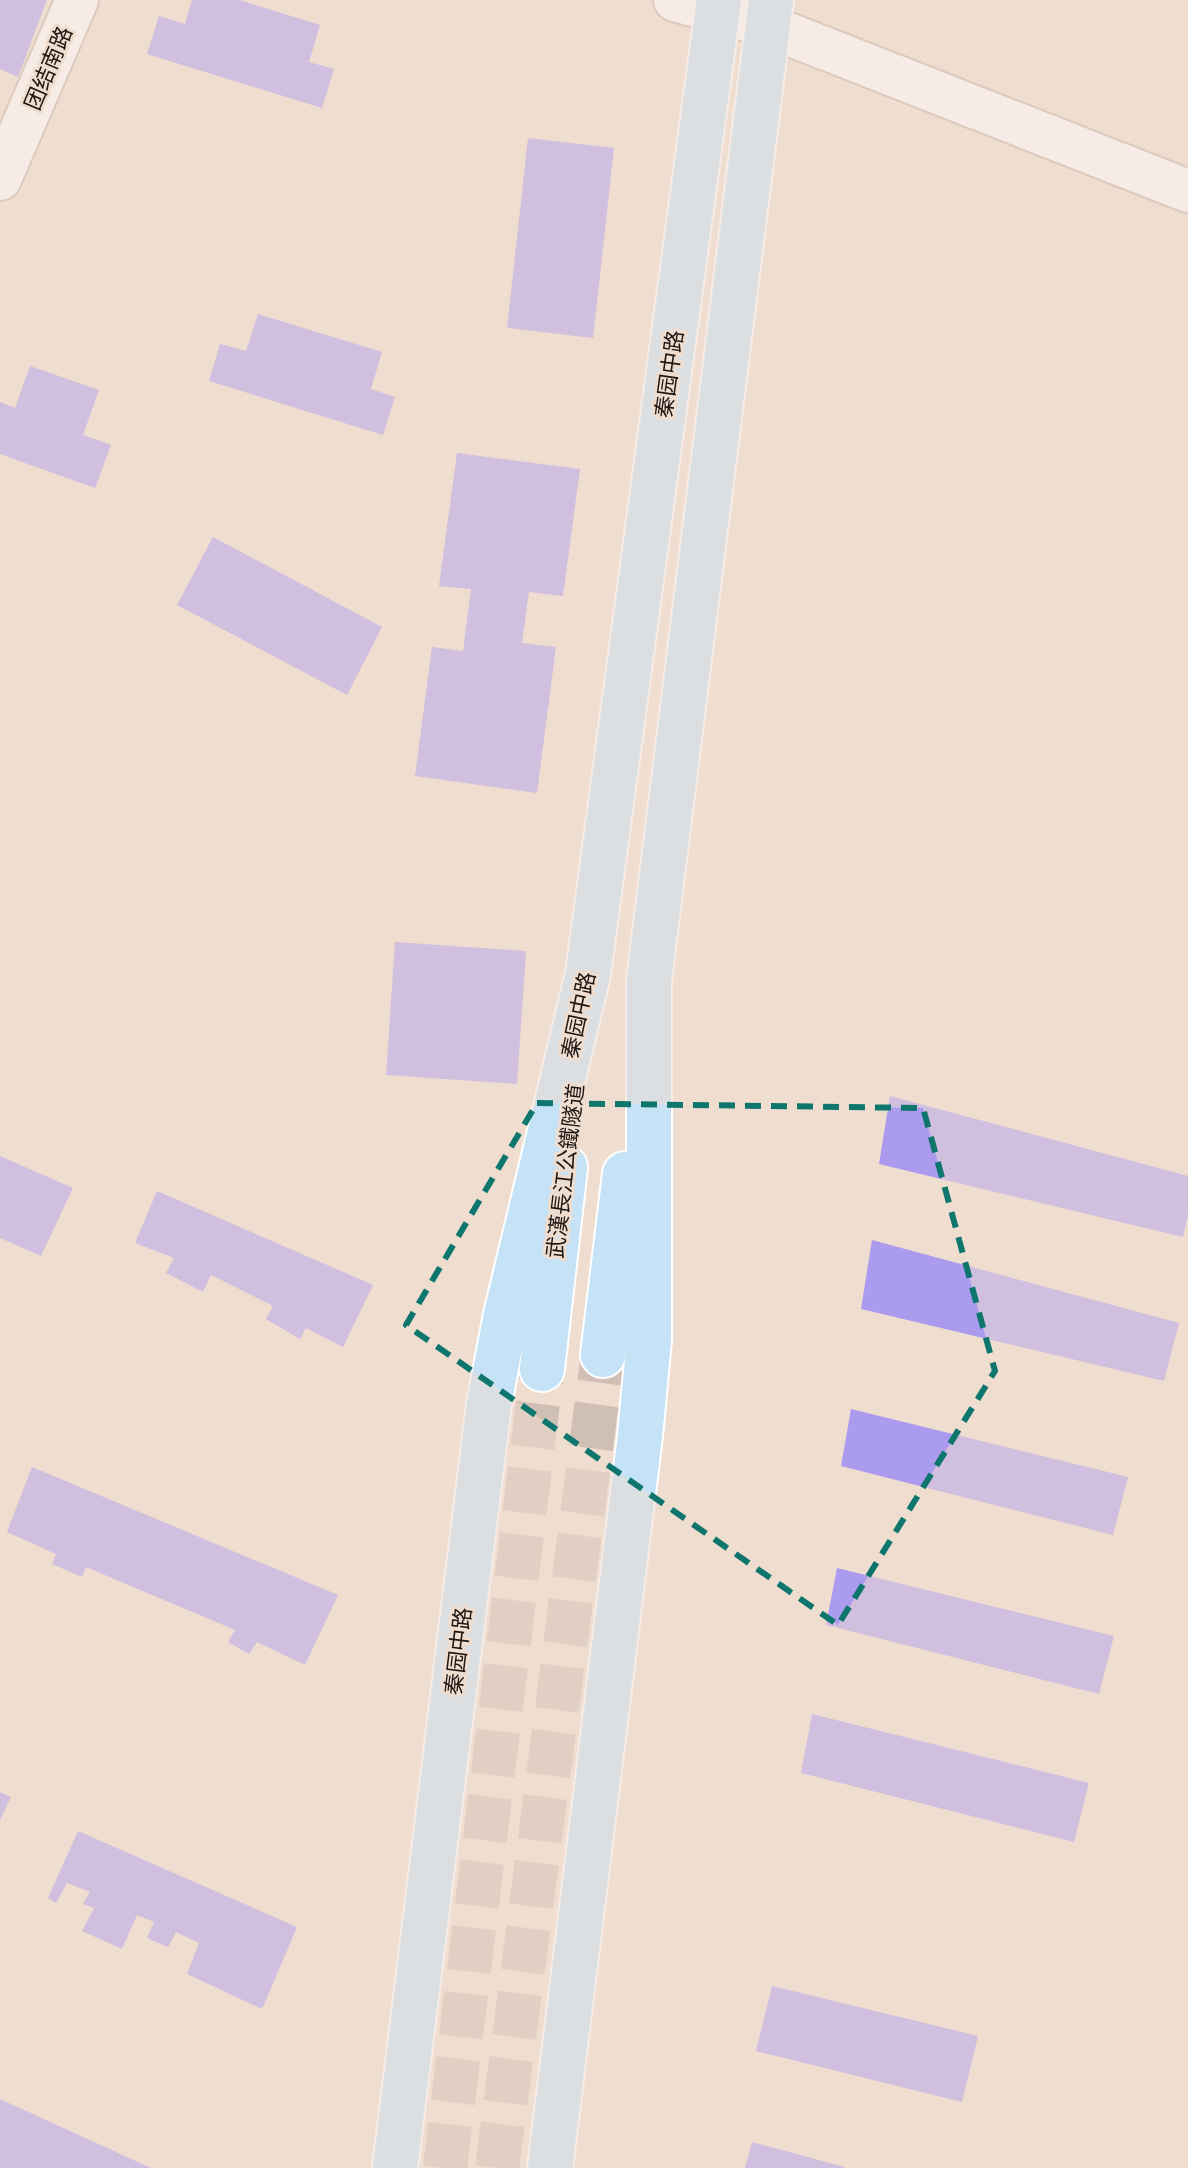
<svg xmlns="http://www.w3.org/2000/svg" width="1188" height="2168" viewBox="0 0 1188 2168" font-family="Bitter,'Noto Sans SC',serif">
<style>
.building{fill:#ab9bef}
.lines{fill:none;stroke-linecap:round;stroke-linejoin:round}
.major-tunnel{stroke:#d0bfb4;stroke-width:44;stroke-dasharray:44 22;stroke-linecap:butt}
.minor-casing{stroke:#c5b4a8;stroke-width:46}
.major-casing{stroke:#fff;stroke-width:48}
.minor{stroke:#fff;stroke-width:42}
.major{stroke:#c5e2f7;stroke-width:44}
.marked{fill:none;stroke:#0f766e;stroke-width:6;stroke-dasharray:16 10;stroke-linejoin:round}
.labels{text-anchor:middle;stroke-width:6;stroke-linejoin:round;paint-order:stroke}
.street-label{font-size:22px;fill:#1e1713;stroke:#efddd0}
</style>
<rect width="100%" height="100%" fill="#efddd0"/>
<!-- building -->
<path class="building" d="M0,0H47L18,77L0,69Z
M192,0H240L320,25L309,62L334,69L322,108L147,54L159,16L185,24Z
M528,138L614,148L593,338L507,328Z
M258,314L382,352L371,389L395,397L383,435L209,381L220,344L246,351Z
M30,366L99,390L83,435L111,445L95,488L0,454V402L15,408Z
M457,453L580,469L563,596L529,592L522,643L556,647L537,793L415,776L432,647L463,651L471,589L439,586Z
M213,537L382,627L347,695L177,605Z
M395,942L526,951L517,1084L386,1075Z
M890,1096L1188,1176V1215L1183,1237L879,1164Z
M0,1156L73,1188L41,1256L0,1238Z
M157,1191L373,1285L343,1347L306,1328L300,1339L266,1319L273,1306L211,1275L203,1292L166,1273L174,1258L135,1243Z
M872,1240L1179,1323L1164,1381L861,1309Z
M851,1409L1128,1477L1113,1535L841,1466Z
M32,1467L338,1595L305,1665L257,1642L249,1654L228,1642L235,1630L86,1567L82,1577L52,1564L56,1554L7,1532Z
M837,1568L1114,1636L1099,1694L826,1625Z
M812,1714L1089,1783L1074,1842L801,1773Z
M0,1792L11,1797L0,1820Z
M78,1831L297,1927L262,2009L187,1974L199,1943L176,1932L168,1947L147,1938L154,1922L137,1915L122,1949L82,1931L94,1908L83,1904L90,1892L67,1883L56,1903L48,1898Z
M772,1986L978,2036L962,2102L756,2051Z
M0,2099L151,2168H0Z
M752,2142L845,2167V2168H745Z"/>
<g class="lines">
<!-- major-tunnel -->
<path class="major-tunnel" d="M445,2168L542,1369
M497,2168L603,1355"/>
<!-- minor casing -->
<g class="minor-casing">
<path id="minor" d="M675,0L768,26L1188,191
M0,179L77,0"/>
</g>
<!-- major casing -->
<g class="major-casing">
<path id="major" d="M603,1355L625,1174
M542,1369L565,1167
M395,2168L489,1404L506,1315L588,974L719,0
M550,2168L640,1436L649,1340V980L771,0"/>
</g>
<!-- minor -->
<use href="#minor" class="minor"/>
<!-- major -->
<use href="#major" class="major"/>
</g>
<!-- marked area -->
<path d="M0 0H1188V2168H0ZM537,1103L923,1108L995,1371L838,1625L406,1325Z" fill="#efddd0" fill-opacity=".55" fill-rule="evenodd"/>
<path class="marked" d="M537,1103L923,1108L995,1371L838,1625L406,1325Z"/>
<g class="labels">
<!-- street labels -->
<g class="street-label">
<text transform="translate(48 68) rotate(-67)" y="8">团结南路</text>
<text transform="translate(669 374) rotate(-82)" y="8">秦园中路</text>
<text transform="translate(578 1015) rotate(-78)" y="8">秦园中路</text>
<text transform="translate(565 1171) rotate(-83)" y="8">武漢長江公鐵隧道</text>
<text transform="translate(458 1651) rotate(-83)" y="8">秦园中路</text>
</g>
</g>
</svg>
